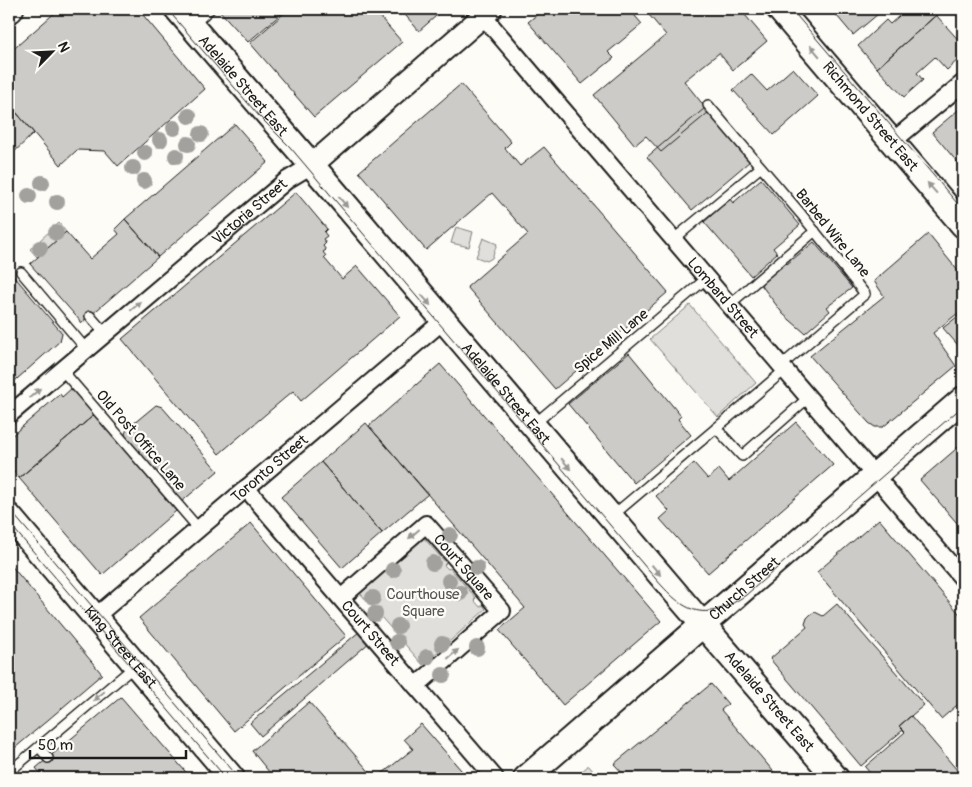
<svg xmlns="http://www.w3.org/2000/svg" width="972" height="787" viewBox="0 0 972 787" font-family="Pangolin,sans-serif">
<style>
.green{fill:#e0dfdb;stroke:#7e7e7c}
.building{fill:#cccbc8;stroke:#1c1c1c}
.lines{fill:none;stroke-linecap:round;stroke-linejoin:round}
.service-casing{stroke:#1c1c1c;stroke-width:12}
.minor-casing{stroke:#1c1c1c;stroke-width:20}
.tertiary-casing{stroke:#1c1c1c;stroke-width:25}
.secondary-casing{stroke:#1c1c1c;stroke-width:28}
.primary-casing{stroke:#1c1c1c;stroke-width:30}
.service{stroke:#fdfcf7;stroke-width:9}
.minor{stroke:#fdfcf7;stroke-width:16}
.tertiary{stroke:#fdfcf7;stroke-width:21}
.secondary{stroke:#fdfcf7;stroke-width:24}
.primary{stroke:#fdfcf7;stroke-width:26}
.tram{stroke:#1c1c1c;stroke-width:1}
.tree{fill:#a2a19e}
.oneway{fill:#989794}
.labels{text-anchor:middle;stroke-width:4.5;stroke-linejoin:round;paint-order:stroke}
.street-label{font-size:15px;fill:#1c1c1c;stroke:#fdfcf7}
.park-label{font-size:15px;fill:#575655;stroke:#fdfcf7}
</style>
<rect width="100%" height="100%" fill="#fdfcf7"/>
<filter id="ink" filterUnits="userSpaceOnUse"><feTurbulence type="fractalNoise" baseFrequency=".02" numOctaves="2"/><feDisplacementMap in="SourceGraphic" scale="10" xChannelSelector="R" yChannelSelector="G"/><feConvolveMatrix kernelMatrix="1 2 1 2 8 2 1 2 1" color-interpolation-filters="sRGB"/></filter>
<g filter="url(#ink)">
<!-- green -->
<path class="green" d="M59,223L66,232L37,257L30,249Z
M456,227L473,232L469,247L451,243Z
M483,238L497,244L492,258L487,261L476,257Z
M690,305L756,383L718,417L650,339Z
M422,536L446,563L444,565L448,569L450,568L476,598L474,600L480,607L483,605L486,609L423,665L360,593L366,588L365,586Z
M588,765L599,778H574L588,766Z"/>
<!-- building -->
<path class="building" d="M59,9L116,11L120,9H138L205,89L118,166L105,151L77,150L61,165L9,104V53Z
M91,9H107L106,11L91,10Z
M218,9H287L248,42Z
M289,9H373L402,42L314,117L250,43Z
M400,9H444L419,31Z
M544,9H629L642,24L608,52L614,58L582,84L528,22Z
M644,9H740L767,41L733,70L719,53L684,81L709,112L661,152L646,136L635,145L594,95L666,35Z
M831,9H884L853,35Z
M907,9H943L877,68L858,46L886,20L890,24Z
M936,15L963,45V55L947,70L935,57L917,73L923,80L904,97L877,68Z
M793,68L818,96L774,135L733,90L751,74L767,91Z
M461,84L511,142L505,148L520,166L544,147L668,292L555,389L467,287L528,234L492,193L426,250L359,172Z
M9,104L34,133L9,157Z
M963,106V169L932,132Z
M705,108L750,161L692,210L647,157Z
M235,124L268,162L158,257L125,219Z
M761,179L800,225L773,248L777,253L751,276L704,222L730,199L733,203Z
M296,192L327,229L324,232L327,236L323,239L326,243L323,246L326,250L323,252L326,256L324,258L342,279L357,266L400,316L301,401L293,391L219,454L122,339Z
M125,219L158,257L82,323L30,264L66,232L90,259L119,234L115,229Z
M928,234L963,277V309L933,333L956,366L883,427H875L869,423L810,356L884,296L874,281Z
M814,242L852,288L827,307L830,311L805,333L783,314L759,282L784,261L787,264Z
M9,270L62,333L60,341L9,386Z
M963,312V351L943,328Z
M629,353L681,416L678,419L691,435L634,483L568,404Z
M440,364L661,621L563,705L499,630L525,608L369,426Z
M72,388L94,415L19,478L9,466V438L60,394L62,397Z
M156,405L162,407L218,471L180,503L128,442L125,434L127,429Z
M94,415L176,511L102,575L19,478Z
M796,422L833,465L708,573L660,519L669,511L656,496L694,463L708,479L719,469L729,481Z
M366,423L428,494L382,533L321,462Z
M963,443V530L920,480Z
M321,462L382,533L342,568L281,497Z
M879,519L963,618V700L941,719L817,572Z
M251,523L346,636L234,731L139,618Z
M9,563L102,674L9,753Z
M837,604L924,705L899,726L903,730L861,766L770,659L807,627L805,624L807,618L811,614L815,612L823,616Z
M360,631L370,642L261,736L250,723Z
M711,684L728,704L721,710L779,778H627L614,764Z
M121,697L191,778H44L36,768Z
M309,702L373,776L378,777L413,749L404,739L421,724L468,778H274L252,751Z
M911,716L963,777V778H874L865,767L905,732L899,726Z
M28,773H37L41,778H22Z"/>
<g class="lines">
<!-- service casing -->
<g class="service-casing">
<path id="service" d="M192,26L210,9
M708,105L801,214L865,294L782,365
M674,239L761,167
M21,272L86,349
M730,304L815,231
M90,316L105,333
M62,370L199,529
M533,425L707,278
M716,428L742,456L809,397
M611,517L786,369
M39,747L48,758
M9,772L135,666"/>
</g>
<!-- minor casing -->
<g class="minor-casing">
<g id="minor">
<path id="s1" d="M483,16L963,579"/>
<path d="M892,142L963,83"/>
<path id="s2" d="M9,415L287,180L312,165"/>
<path id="s3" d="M246,488L495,778"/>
<path id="s4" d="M341,598L426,524L502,611L416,686"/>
<path id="s5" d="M95,617L444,320"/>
</g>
</g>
<!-- tertiary casing -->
<g class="tertiary-casing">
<path id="tertiary" d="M312,165L491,9"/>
</g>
<!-- secondary casing -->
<g class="secondary-casing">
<g id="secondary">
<path id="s6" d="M177,9L328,184L685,604L836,778"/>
<path id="s7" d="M779,9L963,225"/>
<path id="s8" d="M9,516L232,778"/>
<path id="s9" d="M526,778L963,399"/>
</g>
</g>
<!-- primary casing -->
<g class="primary-casing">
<path id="primary" d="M9,9H10"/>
</g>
<!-- service -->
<use href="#service" class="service"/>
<!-- minor -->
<use href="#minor" class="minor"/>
<!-- tertiary -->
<use href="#tertiary" class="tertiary"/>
<!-- secondary -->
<use href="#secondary" class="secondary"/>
<!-- primary -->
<use href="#primary" class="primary"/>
<!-- tram -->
<path class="tram" d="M167,9L259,116L290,147L648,570C680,607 698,628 746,595L963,406
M791,9L963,210
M9,509L239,778
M9,523L226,778"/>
</g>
<!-- trees -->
<g class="tree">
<circle cx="189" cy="116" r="8"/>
<circle cx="174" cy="128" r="8"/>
<circle cx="201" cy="134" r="8"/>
<circle cx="160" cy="140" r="8"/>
<circle cx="188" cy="144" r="8"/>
<circle cx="145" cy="153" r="8"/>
<circle cx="176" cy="156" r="8"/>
<circle cx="133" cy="168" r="8"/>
<circle cx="144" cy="181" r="8"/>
<circle cx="42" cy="183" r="8"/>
<circle cx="29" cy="196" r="8"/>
<circle cx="57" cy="202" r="8"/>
<circle cx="56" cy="233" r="8"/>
<circle cx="40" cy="248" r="8"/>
<circle cx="450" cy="535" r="8"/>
<circle cx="433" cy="563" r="8"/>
<circle cx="477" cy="568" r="8"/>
<circle cx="393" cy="570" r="8"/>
<circle cx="449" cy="581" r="8"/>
<circle cx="460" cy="593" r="8"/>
<circle cx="373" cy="598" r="8"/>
<circle cx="375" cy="614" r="8"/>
<circle cx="398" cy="626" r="8"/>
<circle cx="397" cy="642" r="8"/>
<circle cx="442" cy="644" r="8"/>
<circle cx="477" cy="648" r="8"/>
<circle cx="427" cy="657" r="8"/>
<circle cx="443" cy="675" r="8"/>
</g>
<!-- one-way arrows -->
<defs><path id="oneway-solid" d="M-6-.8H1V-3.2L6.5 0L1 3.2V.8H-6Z" transform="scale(1.25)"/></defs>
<g class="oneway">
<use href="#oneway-solid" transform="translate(815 51) rotate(-130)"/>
<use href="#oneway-solid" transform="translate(932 188) rotate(-131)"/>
<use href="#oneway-solid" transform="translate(343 202) rotate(50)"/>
<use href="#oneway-solid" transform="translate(426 300) rotate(49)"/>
<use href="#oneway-solid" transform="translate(136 306) rotate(-40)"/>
<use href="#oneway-solid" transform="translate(35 393) rotate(-41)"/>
<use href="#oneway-solid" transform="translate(566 464) rotate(50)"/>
<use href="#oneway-solid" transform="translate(414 534) rotate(139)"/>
<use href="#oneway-solid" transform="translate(656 570) rotate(50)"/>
<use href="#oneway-solid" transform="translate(453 654) rotate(-41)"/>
<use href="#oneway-solid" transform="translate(99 696) rotate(140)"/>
</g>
</g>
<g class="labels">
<!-- street labels -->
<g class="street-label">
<text dy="5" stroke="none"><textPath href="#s6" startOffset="101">Adelaide Street East</textPath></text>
<text dy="5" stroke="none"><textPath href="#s7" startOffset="141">Richmond Street East</textPath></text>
<text dy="5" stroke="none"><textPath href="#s2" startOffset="315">Victoria Street</textPath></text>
<text transform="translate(833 233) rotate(51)" y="5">Barbed Wire Lane</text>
<text dy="5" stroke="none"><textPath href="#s1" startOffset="370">Lombard Street</textPath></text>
<text transform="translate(611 341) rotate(-40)" y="5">Spice Mill Lane</text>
<text dy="5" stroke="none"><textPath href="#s6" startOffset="506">Adelaide Street East</textPath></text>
<text transform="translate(141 440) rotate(49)" y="5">Old Post Office Lane</text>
<text dy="5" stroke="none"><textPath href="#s5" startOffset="229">Toronto Street</textPath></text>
<text dy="5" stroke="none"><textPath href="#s4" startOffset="170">Court Square</textPath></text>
<text dy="5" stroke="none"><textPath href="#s9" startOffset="289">Church Street</textPath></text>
<text dy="5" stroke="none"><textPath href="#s3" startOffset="191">Court Street</textPath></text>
<text dy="5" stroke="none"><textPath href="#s8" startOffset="172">King Street East</textPath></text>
<text dy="5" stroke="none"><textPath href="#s6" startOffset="911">Adelaide Street East</textPath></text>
</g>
<!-- park labels -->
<g class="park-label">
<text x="423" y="599">Courthouse<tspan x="423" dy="17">Square</tspan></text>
</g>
</g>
<!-- margin -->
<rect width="972" height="787" fill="none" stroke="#fdfcf7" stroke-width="30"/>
<rect x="15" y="15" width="942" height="757" fill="none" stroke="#1c1c1c" stroke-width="2" filter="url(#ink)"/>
<!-- north arrow -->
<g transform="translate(52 52) rotate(66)" stroke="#fdfcf7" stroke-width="4" paint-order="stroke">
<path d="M0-4L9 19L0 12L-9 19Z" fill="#1c1c1c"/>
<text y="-8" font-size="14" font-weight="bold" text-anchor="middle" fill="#1c1c1c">N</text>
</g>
<!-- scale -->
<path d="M30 750v8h156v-8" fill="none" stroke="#1c1c1c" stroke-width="2.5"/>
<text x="38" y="750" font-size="15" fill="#1c1c1c" stroke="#fdfcf7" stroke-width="4" paint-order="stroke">50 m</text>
</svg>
